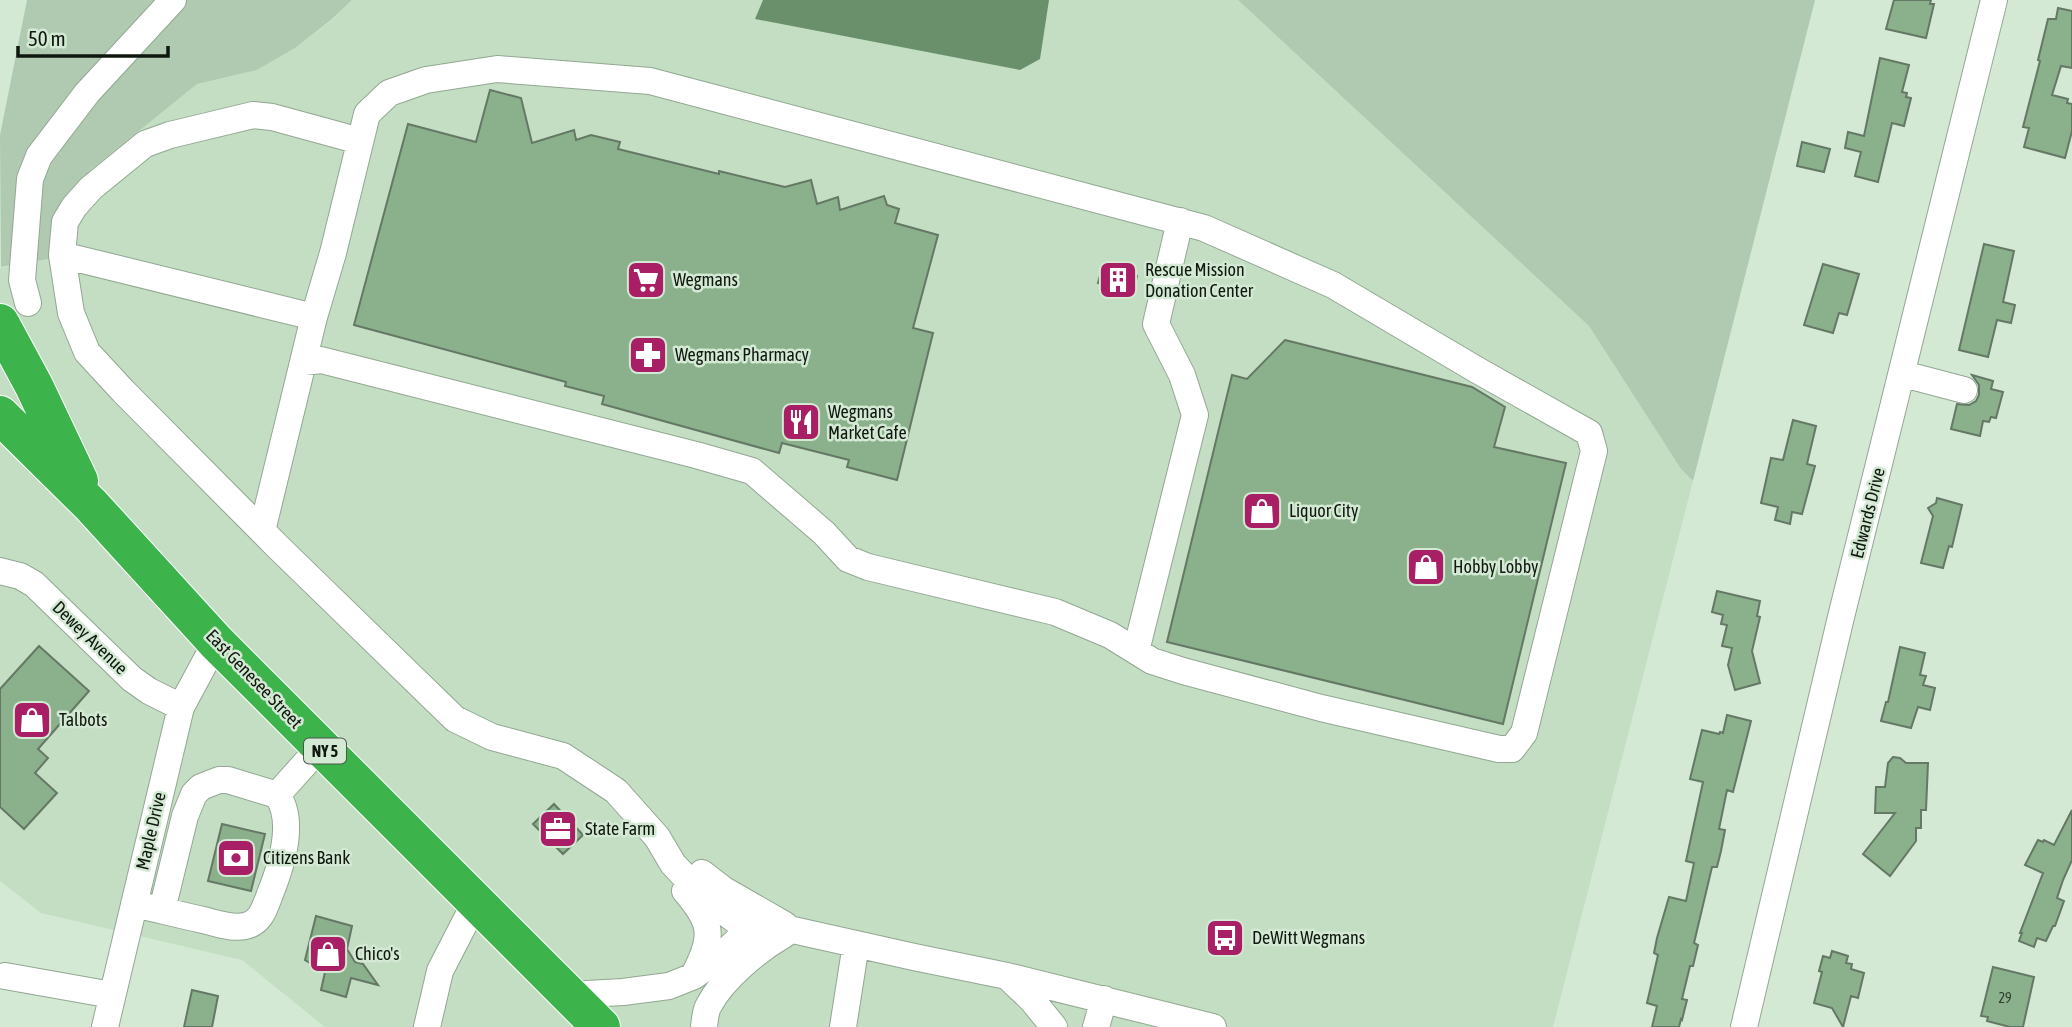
<svg xmlns="http://www.w3.org/2000/svg" width="2072" height="1027" viewBox="0 0 2072 1027" font-family="'Asap Condensed',sans-serif">
<style>
.built{fill:#c3dec3}
.green{fill:#b0cab1}
.water{fill:#6a906b}
.building{fill:#8ab18b;stroke:#647865;stroke-width:2}
.lines{fill:none;stroke-linecap:round;stroke-linejoin:round}
.minor-casing{stroke:#92a792;stroke-width:28}
.highway-casing{stroke:#fff;stroke-width:40}
.minor{stroke:#fff;stroke-width:26}
.highway{stroke:#3db34c;stroke-width:38}
.labels{text-anchor:middle;stroke-width:5;stroke-linejoin:round;paint-order:stroke}
.number-label{font-size:14px;fill:#2e3e2e}
.shield{fill:#d3e9d3;stroke:#4a564a;stroke-width:2}
.shield-label{font-size:16px;font-weight:bold;fill:#0f170f}
.poi-label{font-size:18px;fill:#0f170f;stroke:#d3e9d3;text-anchor:start}
.street-label{font-size:18px;fill:#0f170f;stroke:#d3e9d3}
</style>
<rect width="100%" height="100%" fill="#d3e9d3"/>
<!-- built -->
<path class="built" d="M352,0H1238L1589,326L1681,469L1693,481L1553,1027H325L242,960L41,913L0,881V268L49,259L51,224L89,170L197,84L257,70L295,48L331,21Z"/>
<!-- green -->
<path class="green" d="M27,0H352L331,20L295,48L257,70L197,84L89,171L51,224L49,259L1,267L0,135Z
M1238,0H1815L1693,481L1681,469L1589,326Z"/>
<!-- water -->
<path class="water" d="M763,0H1049L1040,59L1020,70L755,19Z"/>
<!-- building -->
<path class="building" d="M1894,0H1931L1930,4H1934L1926,38L1886,29Z
M2058,8L2072,11V68L2061,66L2052,95L2068,99L2067,103L2072,104V131L2065,158L2024,147L2029,128L2023,127L2040,61L2038,60L2048,19H2056Z
M1880,58L1909,65L1902,92L1907,93L1906,97L1911,98L1904,126L1892,123L1878,182L1855,176L1861,152L1845,148L1848,132L1864,136Z
M490,90L521,98L532,143L574,130L576,140L591,135L620,142L618,149L719,174V171L785,187L811,180L817,204L838,197L840,210L884,196L887,205L899,209L895,223L938,235L913,328L933,333L897,480L847,467L849,460L782,443L779,453L602,404L604,396L565,386L566,382L354,325L408,124L476,142Z
M1802,142L1830,149L1824,172L1797,166Z
M1984,244L2014,251L2003,302L2015,305L2011,323L1997,320L1988,357L1959,350Z
M1823,264L1859,274L1847,315L1839,313L1833,333L1804,325Z
M1102,268L1137,276L1133,292L1098,283Z
M1285,340L1472,387L1505,407L1494,447L1566,463L1503,724L1167,642L1232,375L1247,379Z
M1972,375L1993,381L1991,389L2003,392L1996,418L1991,417L1989,422L1983,421L1980,436L1951,429L1957,404L1969,405L1976,401L1979,395V385Z
M1793,420L1816,426L1807,464L1815,466L1802,514L1792,512L1790,524L1775,520L1778,507L1761,503L1771,458L1783,460Z
M1937,498L1962,505L1952,547L1949,546L1943,568L1921,563L1933,516L1928,508L1936,503Z
M1717,591L1760,601L1757,616L1760,617L1752,651L1760,683L1735,690L1728,665L1732,648L1722,646L1727,625L1721,624L1723,615L1712,612Z
M39,646L89,691L38,749L48,758L35,773L57,793L24,829L0,807V689Z
M1900,647L1925,653L1920,675L1926,676L1923,685L1935,688L1930,710L1918,707L1911,728L1881,721L1886,702H1888Z
M1727,715L1751,721L1733,792L1727,790L1719,829L1725,830L1721,851L1717,867H1712L1694,943L1698,945L1693,966H1690L1682,999L1687,1000L1682,1020L1681,1019L1679,1027H1652L1657,1006L1647,1003L1658,955L1654,953L1657,938L1669,897L1686,901L1694,863L1686,861L1703,782L1690,779L1702,730L1719,734L1720,732L1723,733Z
M1893,757L1900,758L1906,763H1928L1926,810H1921V828H1916V841L1890,876L1863,854L1895,813H1875L1876,787H1885L1888,763Z
M554,804L583,835L563,854L533,824Z
M2072,810V860L2063,880L2057,898L2064,901L2055,926H2053L2046,941L2037,938L2034,947L2019,941L2022,933H2020L2043,873L2025,865L2038,840L2043,842L2044,840L2054,845Z
M222,824L265,834L251,891L208,881Z
M316,916L352,926L347,949L355,962L363,964L378,985L351,978L346,997L321,990L325,972L305,960Z
M1832,951L1848,956L1846,963L1852,964L1851,969L1864,973L1858,998L1851,996L1843,1027L1832,1008L1814,1003L1822,972L1819,971L1823,956L1830,958Z
M1993,967L2034,977L2023,1027H2010L1987,1021L1988,1017L1981,1016Z
M192,990L218,996L212,1027H184Z"/>
<g class="lines">
<!-- minor casing -->
<g class="minor-casing">
<path id="minor" d="M360,141L272,117L253,115L170,135L145,144L91,188L74,207L65,222L62,255L71,313L87,352L123,391L278,547L455,719L492,737L563,756L616,791L657,837L673,864L705,898L742,925L793,930L914,957L1007,976L1213,1027
M62,255L314,317
M28,303L22,280L30,179L39,156L87,93L173,0
M1903,374L1964,390
M262,531L314,317L333,253L367,114L389,93L426,80L497,69L650,81L1204,228L1333,285L1477,370L1589,433L1594,451L1524,733L1512,749H1499L1321,708L1183,671L1152,661L1110,635L1055,612L868,567L848,559L824,533L752,471L696,455L321,360L304,362
M0,571L20,576L34,584L132,679L149,691L181,707
M1136,651L1195,415L1182,375L1156,324L1180,221
M277,795L320,747
M702,873L724,890L785,925
M685,891C713,923 714,937 694,975
M134,904C157,909 180,915 203,920C216,923 232,929 245,926C261,923 265,907 270,894C281,867 296,821 277,795L228,780H219L201,787L194,794L185,816L162,910
M5,976L112,995
M1008,977L1032,1000L1054,1027
M569,995L623,992L669,986L694,976L715,961L741,937L767,933
M105,1027L181,707L216,642
M427,1027L440,971L475,903
M704,1027C705,1020 705,1011 709,1005C723,978 759,949 785,934
M843,1027L856,944
M1096,1027L1104,999
M1744,1027L1841,617L1994,0"/>
</g>
<!-- highway casing -->
<g class="highway-casing">
<path id="highway" d="M0,323L34,386L79,481
M0,415L91,505L216,642L601,1027"/>
</g>
<!-- minor -->
<use href="#minor" class="minor"/>
<!-- highway -->
<use href="#highway" class="highway"/>
</g>
<!-- icons -->
<defs>
<g id="supermarket-square" transform="scale(2.0125)"><rect x="-9" y="-9" width="18" height="18" rx="4" fill="#a81f65" stroke="#d3e9d3"/><path d="M-6-5.5h2.5l.6 2H6L4.5 2H-2.5L-4.4-4H-6ZM-1.5 3.2a1.3 1.3 0 1 0 .1 0ZM3 3.2a1.3 1.3 0 1 0 .1 0Z" fill="#fff"/></g>
<g id="building-square" transform="scale(2.0125)"><rect x="-9" y="-9" width="18" height="18" rx="4" fill="#a81f65" stroke="#d3e9d3"/><path d="M-4-6H4V6H1V3H-1V6H-4ZM-2.5-4.3h1.7v1.8h-1.7ZM.8-4.3h1.7v1.8H.8ZM-2.5-1h1.7V.8h-1.7ZM.8-1h1.7V.8H.8Z" fill="#fff"/></g>
<g id="pharmacy-square" transform="scale(2.0125)"><rect x="-9" y="-9" width="18" height="18" rx="4" fill="#a81f65" stroke="#d3e9d3"/><path d="M-2-6h4v4h4v4h-4v4h-4v-4h-4v-4h4Z" fill="#fff"/></g>
<g id="restaurant-square" transform="scale(2.0125)"><rect x="-9" y="-9" width="18" height="18" rx="4" fill="#a81f65" stroke="#d3e9d3"/><path d="M-5-6h1v4h1v-4h1v4h1v-4h1v5L-1.5 .5V6h-2V.5L-5-1ZM5-6V6H3V1.5H1.5Q1.5-4 5-6Z" fill="#fff"/></g>
<g id="shop-square" transform="scale(2.0125)"><rect x="-9" y="-9" width="18" height="18" rx="4" fill="#a81f65" stroke="#d3e9d3"/><path d="M-5-2.5h2.3a2.7 3.5 0 0 1 5.4 0H5L5.5 6h-11ZM-1.5-2.5h3a1.5 2.3 0 0 0-3 0Z" fill="#fff"/></g>
<g id="office-square" transform="scale(2.0125)"><rect x="-9" y="-9" width="18" height="18" rx="4" fill="#a81f65" stroke="#d3e9d3"/><path d="M-6-3h4V-5.5h4V-3h4V5H-6ZM-1-4.5V-3h2v-1.5ZM-6 0V1H6V0Z" fill="#fff"/></g>
<g id="bank-square" transform="scale(2.0125)"><rect x="-9" y="-9" width="18" height="18" rx="4" fill="#a81f65" stroke="#d3e9d3"/><path d="M-6-4H6V4H-6ZM0-2.3a2.3 2.3 0 1 0 0 4.6a2.3 2.3 0 1 0 0-4.6Z" fill="#fff"/></g>
<g id="bus-square" transform="scale(2.0125)"><rect x="-9" y="-9" width="18" height="18" rx="4" fill="#a81f65" stroke="#d3e9d3"/><path d="M-5-6H5V4H4V6H2V4H-2V6H-4V4H-5ZM-3.5-4V0h7V-4ZM-3.5 1.2v1.5H-2V1.2ZM2 1.2v1.5H3.5V1.2Z" fill="#fff"/></g>
</defs>
<g fill-rule="evenodd">
<use href="#supermarket-square" x="646" y="280"/>
<use href="#building-square" x="1118" y="280"/>
<use href="#pharmacy-square" x="648" y="355"/>
<use href="#restaurant-square" x="801" y="422"/>
<use href="#shop-square" x="1262" y="511"/>
<use href="#shop-square" x="1426" y="567"/>
<use href="#shop-square" x="32" y="720"/>
<use href="#office-square" x="558" y="829"/>
<use href="#bank-square" x="236" y="858"/>
<use href="#bus-square" x="1225" y="938"/>
<use href="#shop-square" x="328" y="954"/>
</g>
<g class="labels">
<!-- number labels -->
<g class="number-label">
<text x="2005" y="1003">29</text>
</g>
<!-- shield labels -->
<rect class="shield" x="304" y="738.5" width="42" height="25" rx="5"/>
<g class="shield-label">
<text x="325" y="757">NY 5</text>
</g>
<!-- poi labels -->
<g class="poi-label">
<text x="1145" y="276">Rescue Mission<tspan x="1145" dy="21">Donation Center</tspan></text>
<text x="673" y="286">Wegmans</text>
<text x="675" y="361">Wegmans Pharmacy</text>
<text x="828" y="418">Wegmans<tspan x="828" dy="21">Market Cafe</tspan></text>
<text x="1289" y="517">Liquor City</text>
<text x="1453" y="573">Hobby Lobby</text>
<text x="59" y="726">Talbots</text>
<text x="585" y="835">State Farm</text>
<text x="263" y="864">Citizens Bank</text>
<text x="1252" y="944">DeWitt Wegmans</text>
<text x="355" y="960">Chico's</text>
</g>
<!-- street labels -->
<g class="street-label">
<text transform="translate(1868 513) rotate(-76)" y="6">Edwards Drive</text>
<text transform="translate(90 638) rotate(44)" y="6">Dewey Avenue</text>
<text transform="translate(254 679) rotate(46)" y="6">East Genesee Street</text>
<text transform="translate(151 831) rotate(-77)" y="6">Maple Drive</text>
</g>
</g>
<!-- scale -->
<path d="M18 46v10h150v-10" fill="none" stroke="#0f170f" stroke-width="3.5"/>
<text x="28" y="46" font-size="21" fill="#0f170f" stroke="#d3e9d3" stroke-width="5" paint-order="stroke">50 m</text>
</svg>
